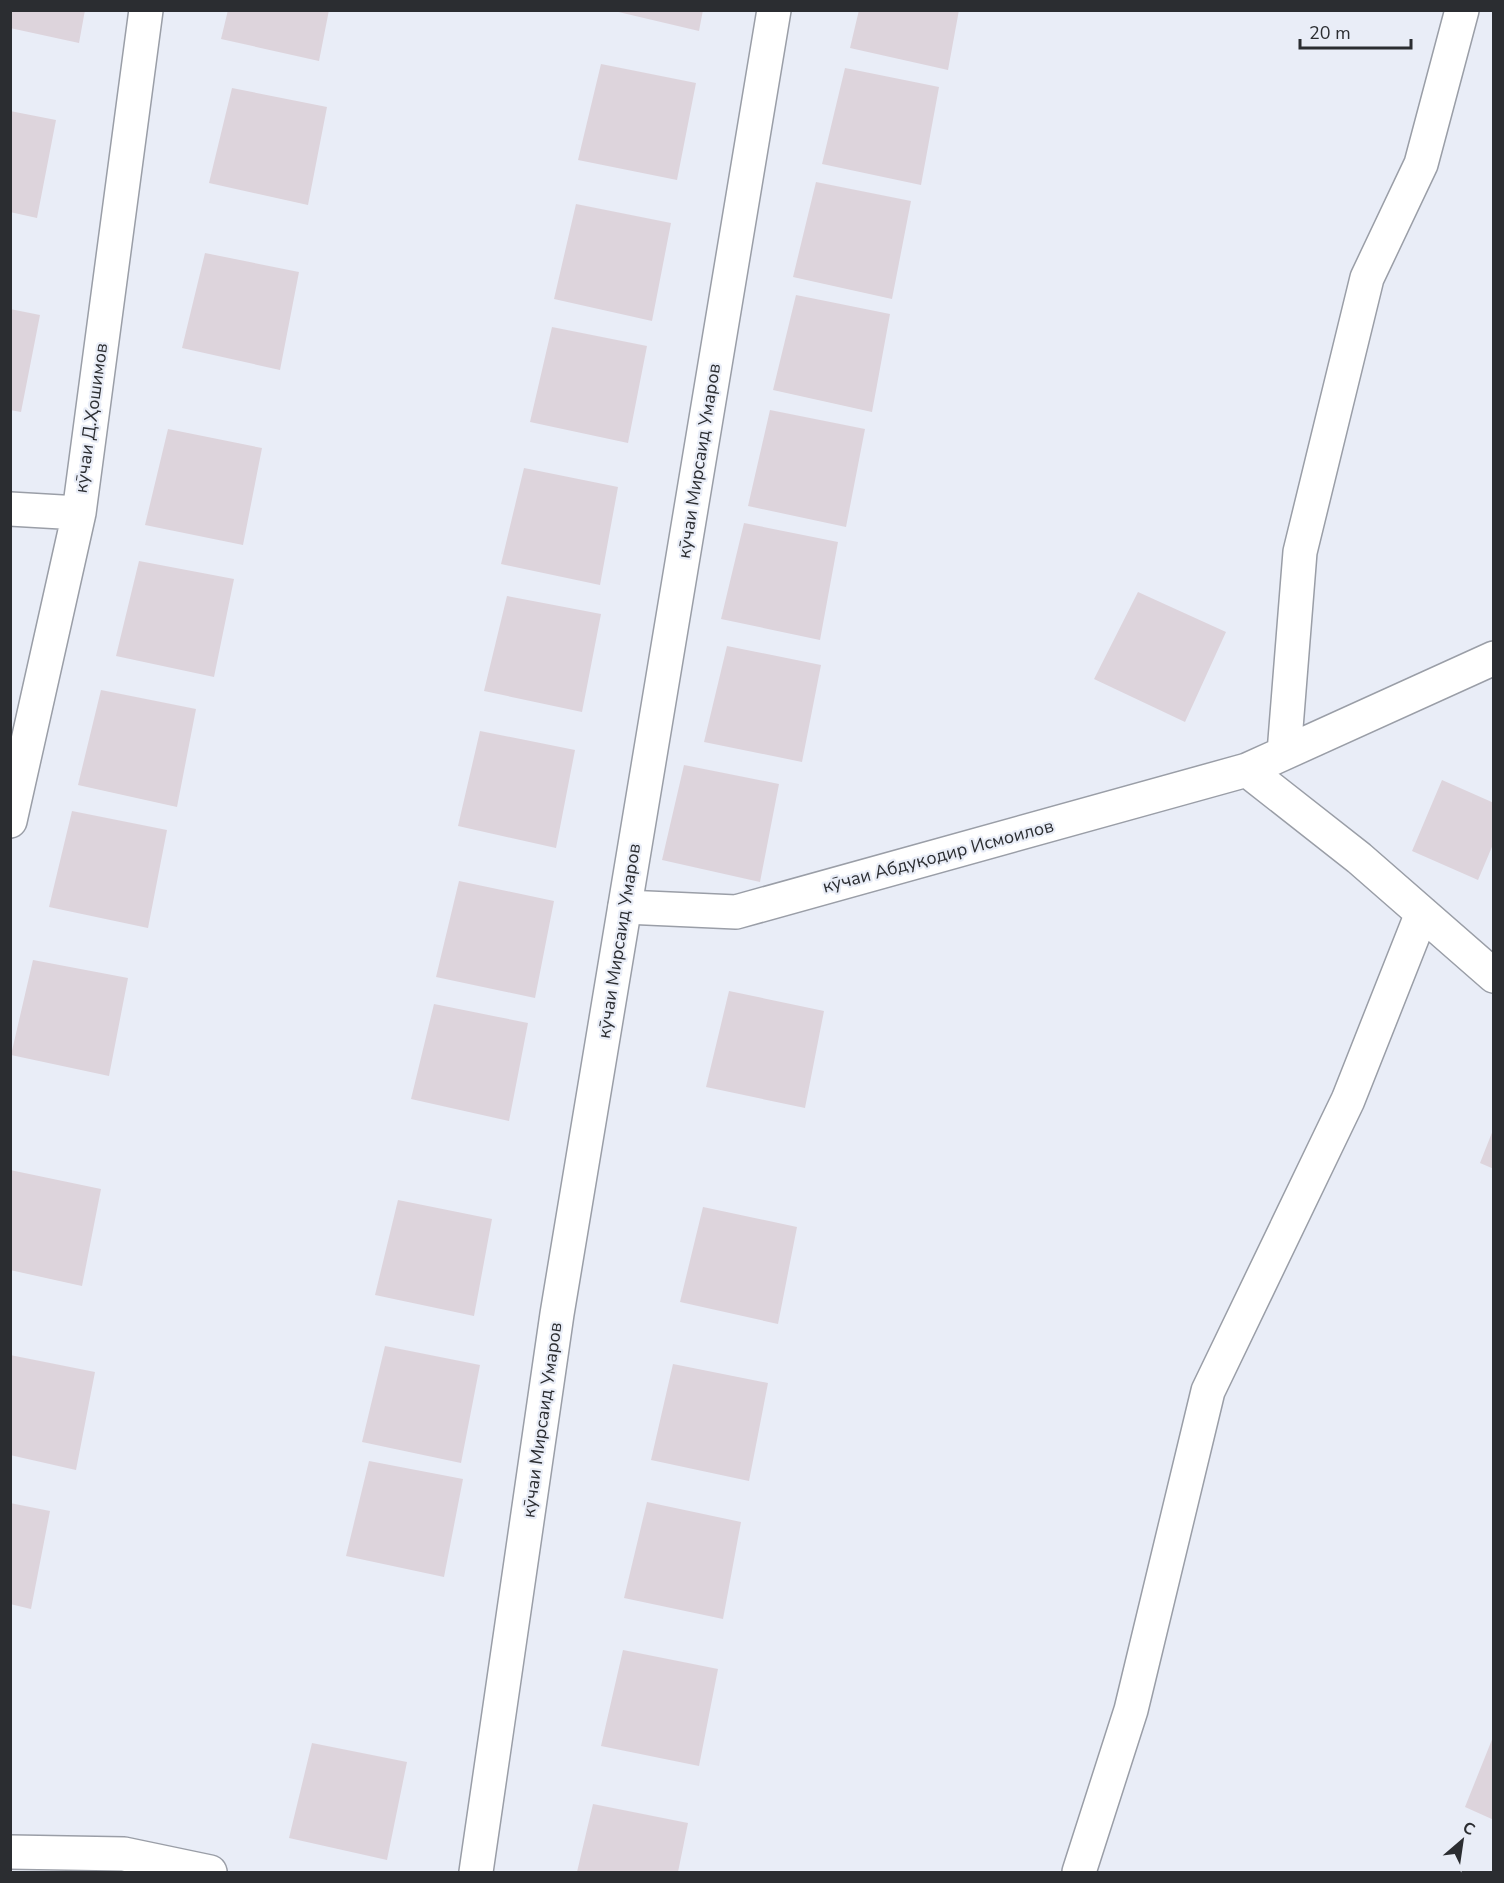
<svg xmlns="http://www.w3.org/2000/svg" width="1504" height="1883" viewBox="0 0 1504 1883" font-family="'Nunito Sans',sans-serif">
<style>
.building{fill:#ddd4dc}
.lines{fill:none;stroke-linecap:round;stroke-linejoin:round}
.minor-casing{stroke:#9a9ea7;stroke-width:36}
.tertiary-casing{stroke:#9a9ea7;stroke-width:36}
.minor{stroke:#fff;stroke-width:33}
.tertiary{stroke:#fff;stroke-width:33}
.labels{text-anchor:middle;stroke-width:4.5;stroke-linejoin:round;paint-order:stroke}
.street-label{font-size:18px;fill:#2b2d31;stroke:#e9edf7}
</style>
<rect width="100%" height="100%" fill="#e9edf7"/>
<!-- building -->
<path class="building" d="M10,10H85L79,43L10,28Z
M228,10H329L319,61L221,39Z
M610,10H703L699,31Z
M859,10H959L948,70L850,48Z
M601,64L696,83L677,180L578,160Z
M845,68L939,87L921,185L822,164Z
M232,88L327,107L308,205L209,183Z
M10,111L56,120L37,218L10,212Z
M816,182L911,201L892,299L793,277Z
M576,204L671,223L652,321L554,299Z
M205,253L299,272L280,370L182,348Z
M796,295L890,314L872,412L773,390Z
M10,309L40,315L21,412L10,410Z
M552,327L647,346L628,443L530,422Z
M770,410L865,429L846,527L748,506Z
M168,429L262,448L243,545L145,525Z
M524,468L618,487L600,585L501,564Z
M744,523L838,542L820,640L721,619Z
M139,561L234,579L214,677L116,656Z
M1138,592L1226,632L1185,722L1094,679Z
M507,596L601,614L582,712L484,691Z
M727,646L821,665L802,762L704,742Z
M101,690L196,709L177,807L78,785Z
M480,731L575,750L556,848L458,826Z
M684,765L779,784L760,882L662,860Z
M1442,780L1494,803V842L1478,880L1412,851Z
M72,811L167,830L148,928L49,907Z
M459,881L554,901L535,998L436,977Z
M33,960L128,978L109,1076L11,1055Z
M729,991L824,1011L805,1108L706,1087Z
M434,1004L528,1023L509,1121L411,1099Z
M1493,1130H1494V1169L1480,1163Z
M10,1170L101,1189L82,1286L10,1270Z
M398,1200L492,1219L474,1316L375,1295Z
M703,1207L797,1227L778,1324L680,1302Z
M385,1346L480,1365L461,1463L362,1442Z
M10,1355L95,1372L76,1470L10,1455Z
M673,1364L768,1383L749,1481L651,1460Z
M369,1461L463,1479L444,1577L346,1556Z
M647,1502L741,1522L723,1619L624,1598Z
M10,1503L50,1511L31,1609L10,1604Z
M623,1650L718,1669L699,1766L601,1746Z
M1493,1737H1494V1820L1465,1807Z
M312,1743L407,1762L387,1860L289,1838Z
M593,1804L688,1823L678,1872H577Z"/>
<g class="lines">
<!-- minor casing -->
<g class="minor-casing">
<path id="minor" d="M10,509L79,513
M1284,753L1300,552L1367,278L1421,164L1462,10
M1247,770L1359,858L1494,976
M10,821L79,513L146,10
M625,907L736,912L1247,770L1494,658
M10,1852L124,1854L210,1872
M1079,1872L1131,1710L1208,1391L1348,1100L1422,913"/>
</g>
<!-- tertiary casing -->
<g class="tertiary-casing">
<path id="tertiary" d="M476,1872L557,1314L774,10"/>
</g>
<!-- minor -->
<use href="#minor" class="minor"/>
<!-- tertiary -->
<use href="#tertiary" class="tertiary"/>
</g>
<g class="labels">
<!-- street labels -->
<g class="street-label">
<text transform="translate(91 418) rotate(-82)" y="6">кӯчаи Д.Ҳошимов</text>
<text transform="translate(699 461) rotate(-81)" y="6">кӯчаи Мирсаид Умаров</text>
<text transform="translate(938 856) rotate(-15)" y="6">кӯчаи Абдуқодир Исмоилов</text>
<text transform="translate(619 941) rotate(-81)" y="6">кӯчаи Мирсаид Умаров</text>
<text transform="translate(542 1420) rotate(-82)" y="6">кӯчаи Мирсаид Умаров</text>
</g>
</g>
<!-- border -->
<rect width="1504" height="1883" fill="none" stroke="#2b2d31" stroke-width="24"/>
<!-- north arrow -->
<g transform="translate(1462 1841) rotate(29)" stroke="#e9edf7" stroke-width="4.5" paint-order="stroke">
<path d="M0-4.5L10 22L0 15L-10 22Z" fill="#2b2d31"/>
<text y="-9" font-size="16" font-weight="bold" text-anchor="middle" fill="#2b2d31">С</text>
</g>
<!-- scale -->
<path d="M1300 39v9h111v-9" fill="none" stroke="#2b2d31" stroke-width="3"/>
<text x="1309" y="39" font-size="18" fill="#2b2d31" stroke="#e9edf7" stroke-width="4.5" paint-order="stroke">20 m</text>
</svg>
